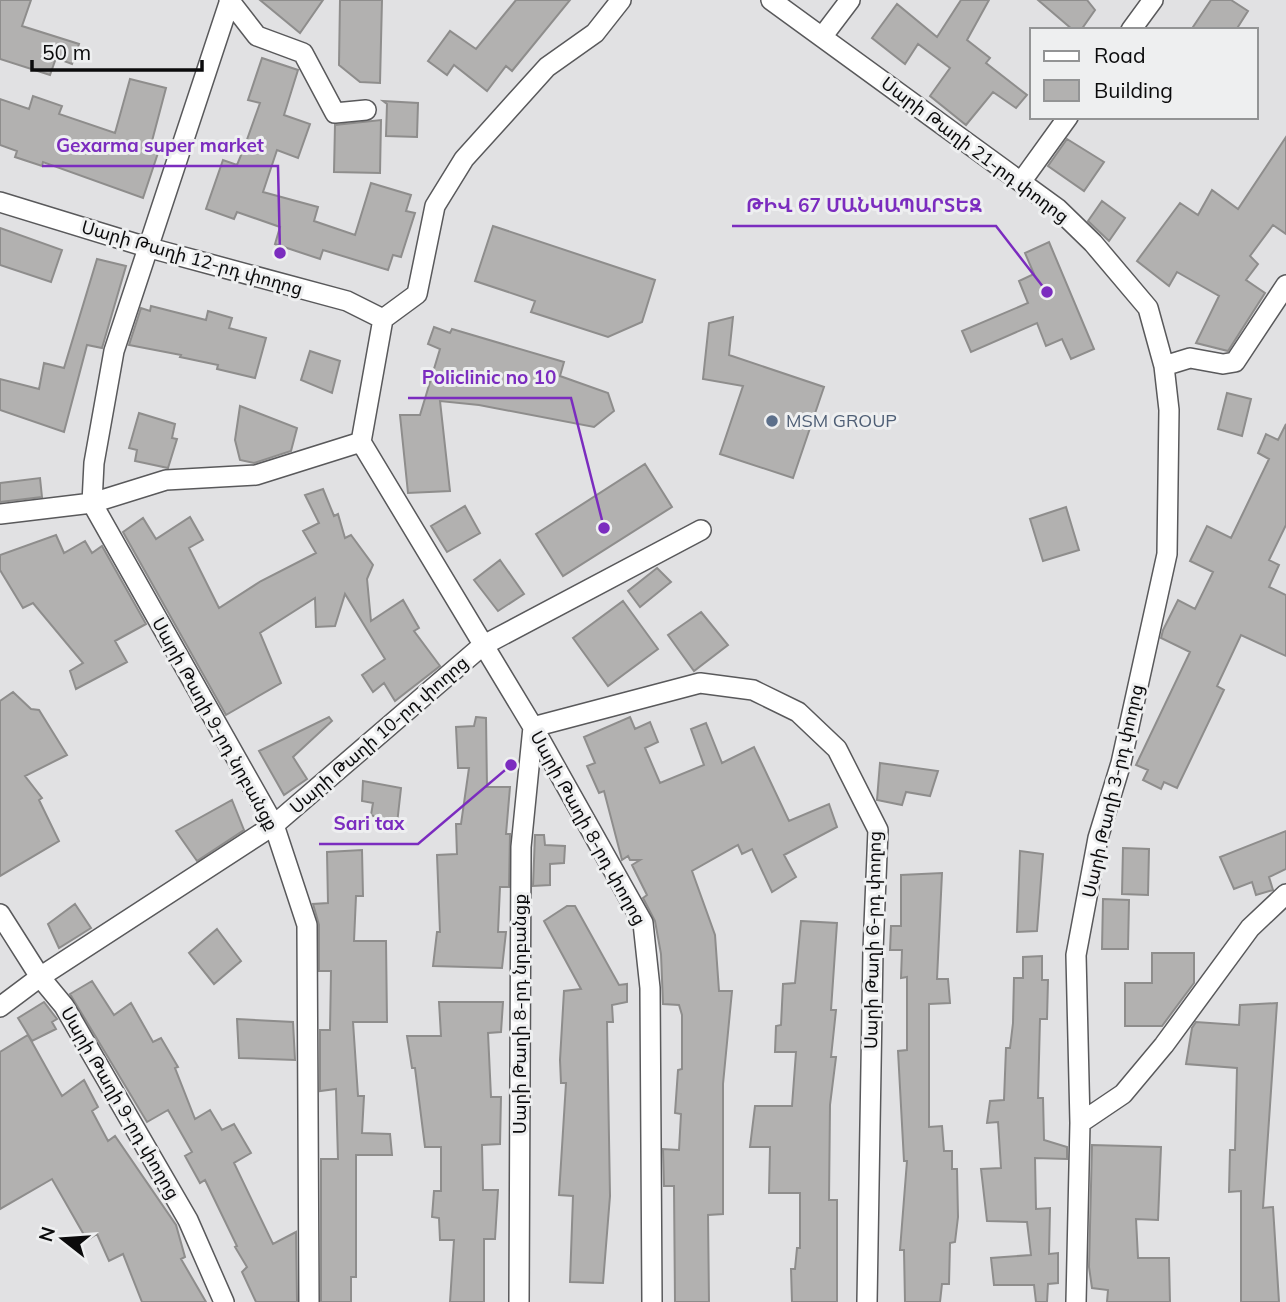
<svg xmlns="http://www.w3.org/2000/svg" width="1286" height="1302" viewBox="0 0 1286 1302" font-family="Mulish,'Noto Sans Armenian',sans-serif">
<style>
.building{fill:#b2b1b0;stroke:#8e8d8c;stroke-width:2}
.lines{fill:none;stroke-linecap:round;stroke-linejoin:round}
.street-casing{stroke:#59595b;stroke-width:22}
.street{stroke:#fff;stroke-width:19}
.service-dot{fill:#5c6f8a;stroke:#eeeff0;stroke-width:2.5}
.labels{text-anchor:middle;stroke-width:6;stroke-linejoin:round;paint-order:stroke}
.street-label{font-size:18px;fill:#0b0b0c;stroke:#eeeff0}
.service-label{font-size:18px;fill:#4e5e75;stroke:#eeeff0;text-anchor:start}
.leader{fill:none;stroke:#7b2cbf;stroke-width:2.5}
.callout-dot{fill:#7b2cbf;stroke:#eeeff0;stroke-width:2.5}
.callout-label{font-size:19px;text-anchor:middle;font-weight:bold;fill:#7b2cbf;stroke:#eeeff0;stroke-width:6;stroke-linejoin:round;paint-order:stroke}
</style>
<rect width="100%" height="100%" fill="#e1e1e3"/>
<!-- building -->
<path class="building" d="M0,0H31L22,26L79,44L72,64L56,58L50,75L0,59Z
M260,0H323L300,33Z
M340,0H382L380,83L360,82L339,65Z
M516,0H570L512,71L506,66L487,91L454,65L447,75L428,61L450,31L476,49Z
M961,0H989L967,40L990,58L986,63L1027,95L1016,108L993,92L966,125L930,96L950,68L918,44L905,64L872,38L897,4L937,37Z
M1038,0H1087L1095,10L1081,30H1073Z
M1211,0H1231L1248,11L1236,30H1191Z
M262,58L298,70L284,115L310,124L298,158L277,150L263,192L318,207L314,221L355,235L371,183L411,195L406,211L415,213L401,257L393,255L388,270L323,250L320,259L275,244L280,227L237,212L234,219L206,209L223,160L237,165L244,148L260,103L248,100Z
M130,79L166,88L152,141L161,144L143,198L43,162L42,166L15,157L17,151L0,145V99L29,109L33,96L62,106L59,114L115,133Z
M383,101L418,103L417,137L386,136L387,104Z
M381,120L380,173L334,172L335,125Z
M1286,137V234L1273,225L1250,256L1258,264L1246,280L1265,293L1228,351L1196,343L1219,296L1177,272L1169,286L1137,261L1180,203L1198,215L1212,190L1238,209Z
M1067,139L1104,162L1084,191L1048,166Z
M1102,201L1125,218L1109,241L1088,221Z
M493,226L655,280L642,322L608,337L531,312L535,301L475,281Z
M0,228L62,250L51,282L0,265Z
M1049,242L1094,349L1071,359L1062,339L1046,346L1037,323L971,352L962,331L1028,303L1019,281L1034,274L1025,253Z
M97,259L126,266L102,348L87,345L64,432L0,410V379L39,389L44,363L64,368Z
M151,306L206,320L208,311L232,318L229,328L266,338L255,378L217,369L218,365L180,357L181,355L129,345L141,308L150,311Z
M733,317L729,355L824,387L793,478L720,454L743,386L703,379L709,323Z
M434,327L450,333L452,329L564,362L560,376L608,393L614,411L594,427L479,405L440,401L450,491L408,493L400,415H420L440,349L428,344Z
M310,351L340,361L332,393L301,380Z
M1227,393L1251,399L1242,436L1218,429Z
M240,406L297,428L291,451L254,463L240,460L235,440Z
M139,413L175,424L172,438L177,439L168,468L135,461L137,450L129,448Z
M1286,424V525L1269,560L1279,565L1269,587L1286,595V656L1241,635L1217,686L1224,690L1177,788L1164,782L1161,789L1143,780L1148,770L1136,765L1190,652L1161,638L1163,630L1178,600L1195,609L1213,572L1190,561L1207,526L1231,538L1269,459L1258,453L1266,434L1278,440Z
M645,464L672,507L563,576L536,534Z
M40,478L42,497L0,502V483Z
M323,489L334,516L338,514L345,538L351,535L373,565L367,579L371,621L403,600L419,628L414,631L440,666L395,701L384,683L373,692L362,675L385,659L345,594L335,626L316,627L315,598L260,633L281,683L226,715L123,532L143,518L156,539L190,517L203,540L189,548L219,608L261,581L316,553L303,531L319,523L305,495Z
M465,506L480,533L447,552L431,526Z
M1066,507L1079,550L1043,561L1030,519Z
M56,535L64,553L85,541L92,553L102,546L146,624L115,641L127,662L76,689L70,671L83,663L33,603L23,608L0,570V555Z
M500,560L524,594L498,611L474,580Z
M657,568L671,582L640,607L628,591Z
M623,601L658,649L608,686L573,638Z
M701,612L728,645L694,671L668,635Z
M13,692L31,709L39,710L67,755L25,776L42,798L39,800L59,841L0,876V701Z
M329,717L332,721L293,757L307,779L284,795L259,751Z
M476,717L486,718L487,787H510L506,834H510L509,887H500L498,932H506L502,968L433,966L437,932H440L437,855L457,854L456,824H461L469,768H458L456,727L474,726Z
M630,717L635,729L650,722L658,742L645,748L660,783L704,765L691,729L706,723L722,763L754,747L789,821L829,804L837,827L784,855L796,877L772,892L752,849L742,854L738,845L692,871L715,935L719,991H732L723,1084V1214L708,1215L709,1302H675L674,1186H664L663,1149L679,1150L681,1114L675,1113L678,1070L682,1069V1015L679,1005L663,1004L661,954L655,921L643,898L647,895L632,865L640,860H630L628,856L622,860L604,791L599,793L587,766L595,763L584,737Z
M880,763L938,771L930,796L906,792L902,805L877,800Z
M363,781L401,788L397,824L371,815L373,803L362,801Z
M232,800L244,830L197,861L176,831Z
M1286,831V869L1269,877L1273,890L1256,895L1252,882L1234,889L1220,857Z
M535,835H544L545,845L565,846L564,863L550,864V885L533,886Z
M1123,848L1149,849L1148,895L1122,894Z
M362,850L363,896H356L354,941H386L387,1022H353L358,1096H364L362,1133L390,1134L392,1155H356V1277H351V1302H321V1159H338L336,1089L320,1091V1030H330L331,971H319V925L313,904L328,903L327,852Z
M1020,851L1043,854L1037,931L1017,932Z
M942,873L937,979H948L950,1003L929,1004V1127L942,1126L944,1151H952V1169H957L958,1217L955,1242L950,1243L949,1284H942L940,1302H905L904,1250H900L907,1161H904L898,1051L907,1050V977L901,978L902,950H890L891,926H901V875Z
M1103,899L1129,900L1128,949H1102Z
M75,904L91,928L59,948L48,924Z
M567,906H575L619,985L627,984V1002L612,1005L613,1022H607L610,1196L603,1283L570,1282L573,1196L559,1195L566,1083H561L560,1060L564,991L581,989L544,921Z
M801,921L837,923L831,1010H836L831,1057H836L830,1105L829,1200H837V1302H792L791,1269H795L797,1248H800V1193H769L770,1147H750L755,1106H792L796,1052H775L776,1026L781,1025L783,984L795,983Z
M217,929L241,961L214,984L189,953Z
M1152,953H1194V983L1162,1026H1125V983H1152Z
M1042,956V980H1048L1047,1019H1040L1038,1098H1043L1044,1140L1067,1147V1159L1035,1158L1036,1209L1050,1208L1049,1254L1058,1253V1283L1048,1284L1047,1302H1036L1034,1285H994L991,1258L1031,1255L1027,1222L987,1221L981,1169L1001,1168L998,1122L987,1123L990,1101L1004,1100L1006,1048H1010L1013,1023L1014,978H1023V957Z
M92,981L114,1015L131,1003L153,1042L161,1038L178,1067L175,1068L195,1119L210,1110L222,1130L234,1124L251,1153L234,1163L273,1244L296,1232L297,1302H256L242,1272L247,1267L235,1247L237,1246L205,1180L200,1183L185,1156L192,1152L168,1110L147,1122L70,994Z
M44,1002L57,1019L52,1022L56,1029L32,1041L18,1018Z
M439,1002H503L501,1032L488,1033L491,1097H501L500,1144L482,1145L483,1190H498L495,1239H484V1302H450L454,1240H440L439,1218L432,1217L434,1191H441V1147H425L415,1068H412L407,1036H441Z
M1277,1003L1263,1208L1273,1207L1279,1302H1241V1191L1229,1192L1230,1150H1235L1237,1068L1186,1064L1192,1028L1196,1022L1239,1025L1240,1005Z
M237,1019L293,1022L295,1060L239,1058Z
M28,1035L62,1096L84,1080L98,1107L92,1111L108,1141L115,1136L176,1225L185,1257L181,1259L206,1302H142L123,1254L109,1261L97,1234L87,1240L52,1179L0,1209V1052Z
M1092,1145L1161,1147L1158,1220L1136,1219L1138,1258H1169L1170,1302H1107L1108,1290L1092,1288L1089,1267Z"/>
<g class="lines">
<!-- street casing -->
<g class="street-casing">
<path id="street" d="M229,0L257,36L303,53L335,113L366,110
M230,0L114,351L94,463L92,503L274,825L307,925L309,1302
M771,0L1058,209L1093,243L1148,308L1164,366L1169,410L1167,554L1121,763L1098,838L1076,955L1080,1123L1076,1302
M1131,30L1153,0
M822,37L850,0
M1021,182L1068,117
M0,202L150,248L347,301L383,319
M1164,366L1190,358L1223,364L1235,362L1286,285
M361,442L533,727L643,923L650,988L652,1302
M361,442L383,319L417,294L435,206L464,159L547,67L595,33L621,0
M0,514L92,503L166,480L256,475L361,442
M0,914L40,977L64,1006L188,1220L224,1302
M0,1007L40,977L274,825L482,646L701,530
M1080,1123L1123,1094L1164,1045L1250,928L1286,894
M519,1302L521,847L533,727L700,683L753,690L798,712L837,749L878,830L873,950L867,1302"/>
</g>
<!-- street -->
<use href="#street" class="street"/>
</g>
<!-- markers -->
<circle class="service-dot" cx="772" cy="421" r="7"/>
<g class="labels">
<!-- street labels -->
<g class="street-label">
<text transform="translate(975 150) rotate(37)" y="6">Սարի Թաղի 21-րդ փողոց</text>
<text transform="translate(192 258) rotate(16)" y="6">Սարի Թաղի 12-րդ փողոց</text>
<text transform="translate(215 724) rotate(61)" y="6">Սարի Թաղի 9-րդ նրբանցք</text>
<text transform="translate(379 735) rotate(-41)" y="6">Սարի Թաղի 10-րդ փողոց</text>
<text transform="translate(1113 791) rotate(-77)" y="6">Սարի Թաղի 3-րդ փողոց</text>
<text transform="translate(588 828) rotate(61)" y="6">Սարի Թաղի 8-րդ փողոց</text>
<text transform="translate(873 940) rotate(-89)" y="6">Սարի Թաղի 6-րդ փողոց</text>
<text transform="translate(520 1014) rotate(-90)" y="6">Սարի Թաղի 8-րդ նրբանցք</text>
<text transform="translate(120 1103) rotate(60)" y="6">Սարի Թաղի 9-րդ փողոց</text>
</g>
<!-- service labels -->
<g class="service-label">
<text x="786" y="427">MSM GROUP</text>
</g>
</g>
<!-- callouts -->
<path class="leader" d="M280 253L278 166H42M1047 292L996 226H732M604 528L571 398H408M511 765L418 844H319"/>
<g class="callout-dot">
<circle cx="280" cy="253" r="7"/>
<circle cx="1047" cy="292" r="7"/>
<circle cx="604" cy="528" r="7"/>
<circle cx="511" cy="765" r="7"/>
</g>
<g class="callout-label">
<text x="160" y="152">Gexarma super market</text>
<text x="864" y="212">ԹԻՎ 67 ՄԱՆԿԱՊԱՐՏԵԶ</text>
<text x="489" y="384">Policlinic no 10</text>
<text x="369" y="830">Sari tax</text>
</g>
<!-- legend -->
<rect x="1030" y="28" width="228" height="91" fill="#eeeff0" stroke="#939495" stroke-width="2"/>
<rect x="1044" y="51" width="35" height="10" fill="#ffffff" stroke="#939495" stroke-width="2"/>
<text x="1094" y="63" font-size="21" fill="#0b0b0c">Road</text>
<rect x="1044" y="80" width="35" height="21" fill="#b2b1b0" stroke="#939495" stroke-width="2"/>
<text x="1094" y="98" font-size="21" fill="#0b0b0c">Building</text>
<!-- north arrow -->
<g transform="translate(63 1239) rotate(287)" stroke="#eeeff0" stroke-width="5" paint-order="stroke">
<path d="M0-5L12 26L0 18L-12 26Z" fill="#0b0b0c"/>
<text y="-10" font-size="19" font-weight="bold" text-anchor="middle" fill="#0b0b0c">N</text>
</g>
<!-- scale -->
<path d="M32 60v10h170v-10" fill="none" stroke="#0b0b0c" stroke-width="3.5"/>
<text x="42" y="60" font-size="21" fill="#0b0b0c" stroke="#eeeff0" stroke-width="5" paint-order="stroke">50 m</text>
</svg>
